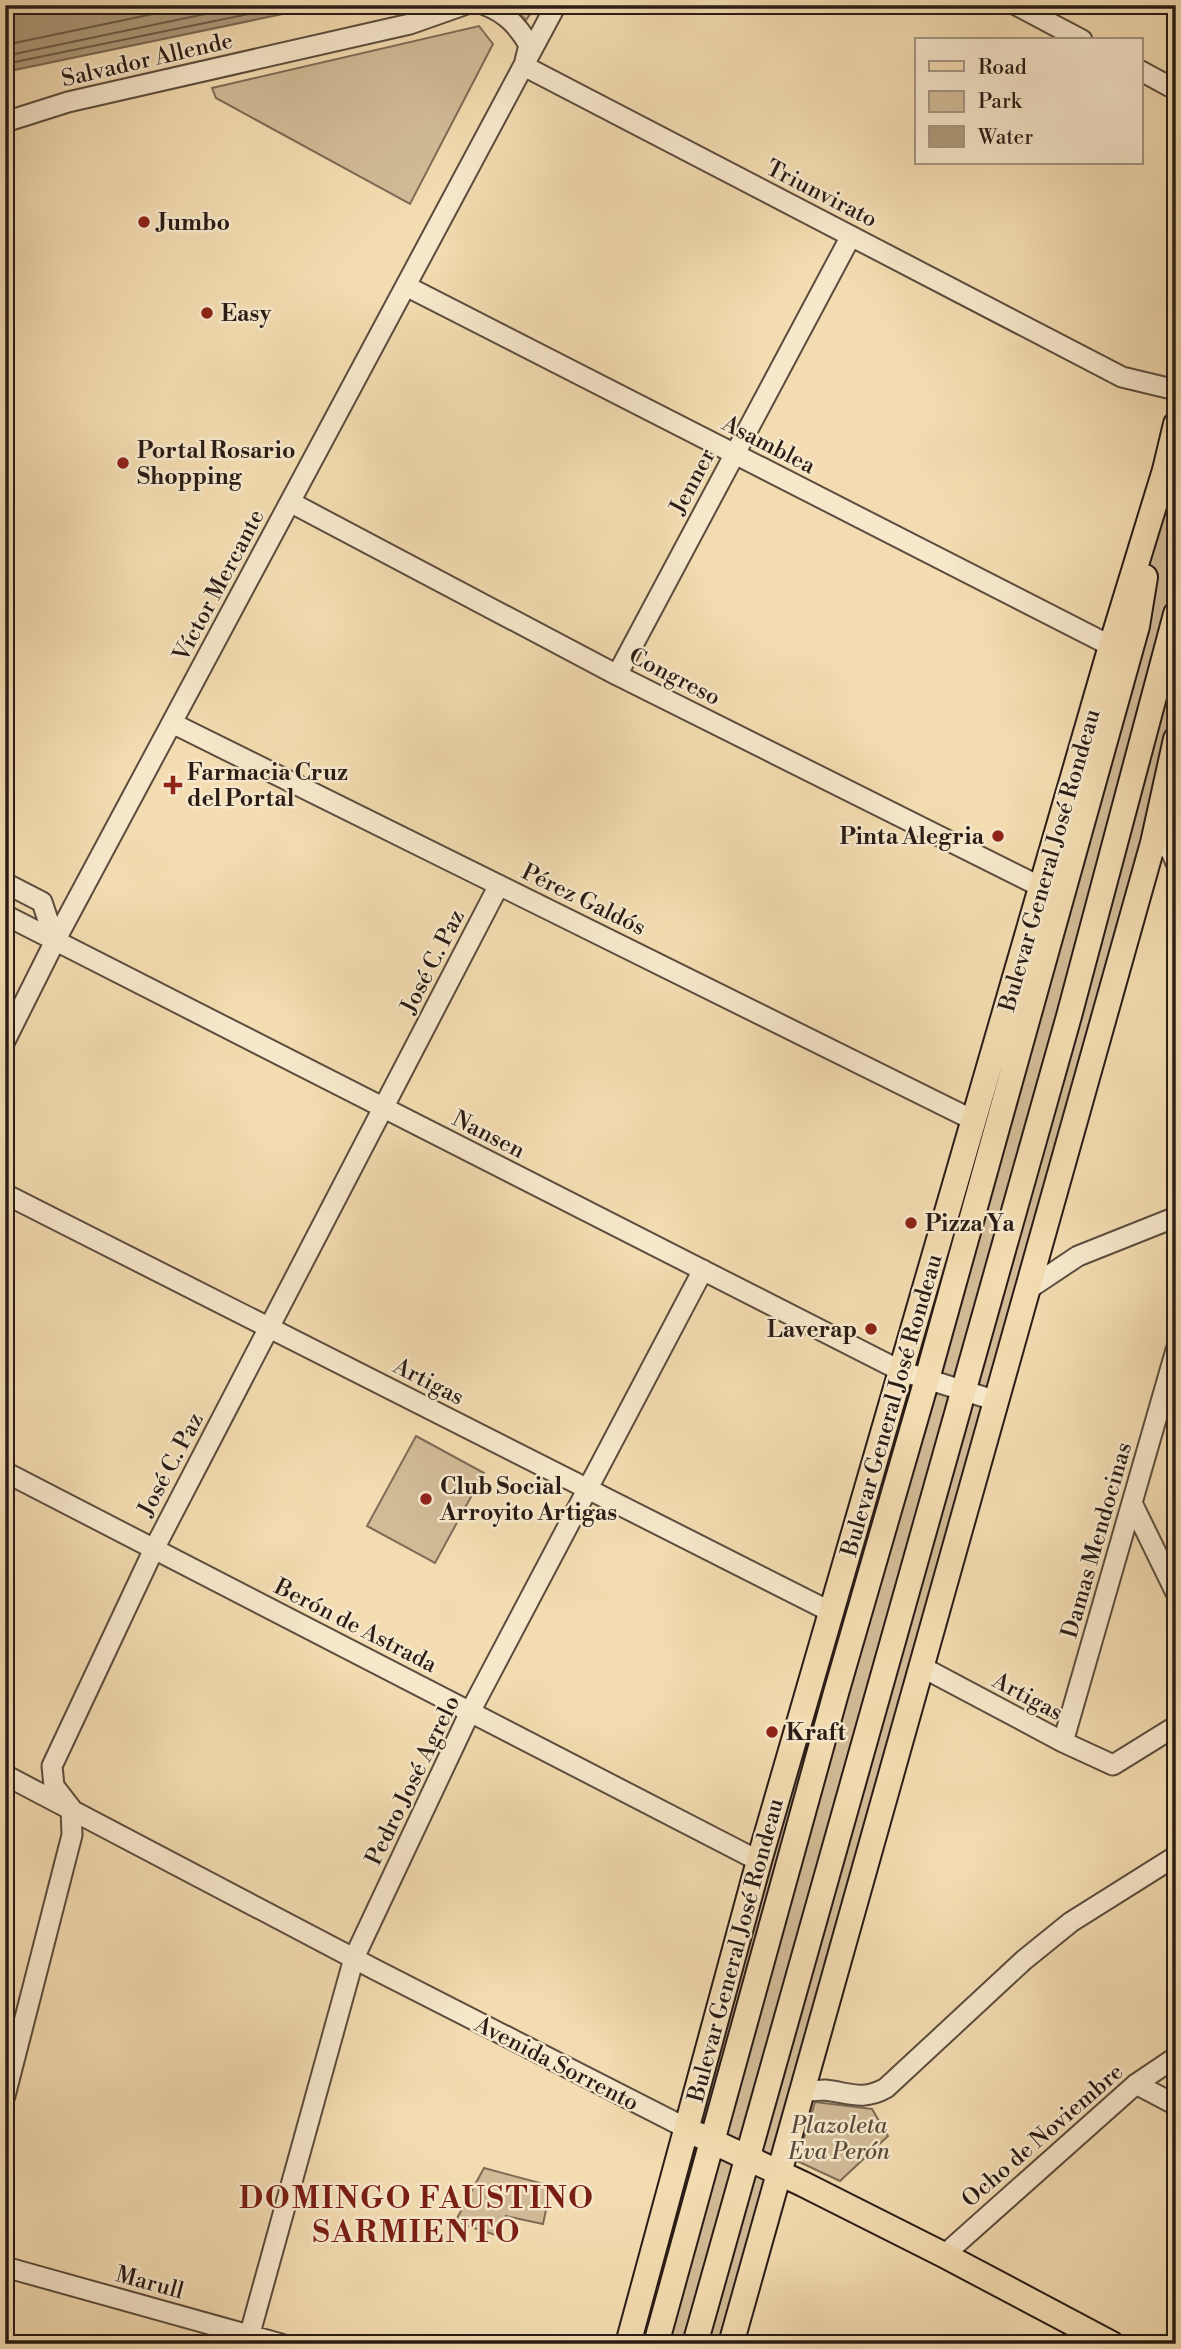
<svg xmlns="http://www.w3.org/2000/svg" width="1181" height="2349" viewBox="0 0 1181 2349" font-family="'Libre Bodoni',serif">
<style>
.green{fill:#d1bb97;stroke:#7e6c56;stroke-width:2}
.water{fill:#af9b7c;stroke:#7a6853;stroke-width:2}
.lines{fill:none;stroke-linecap:round;stroke-linejoin:round}
.shore{stroke:#6c5c49;stroke-width:2}
.minor-casing{stroke:#5c4c3d;stroke-width:23}
.major-casing{stroke:#2a1c16;stroke-width:28}
.minor{stroke:#f7e8cc;stroke-width:19}
.major{stroke:#f3dcb1;stroke-width:24}
.poi-dot{fill:#8f2418;stroke:#f7e8cc;stroke-width:2.5}
.labels{text-anchor:middle;stroke-width:5;stroke-linejoin:round;paint-order:stroke}
.street-label{font-size:23px;fill:#2a1c16;stroke:#f7e8cc}
.poi-label{font-size:23px;font-weight:bold;fill:#2a1c16;stroke:#f7e8cc;text-anchor:start}
.park-label{font-size:23px;font-style:italic;fill:#5c4c3d;stroke:#f7e8cc}
.district-label{font-size:30px;font-weight:bold;letter-spacing:2px;fill:#7a1f14;stroke:#f7e8cc}
</style>
<rect width="100%" height="100%" fill="#f3dcb1"/>
<filter id="stains"><feTurbulence type="fractalNoise" baseFrequency=".00286" numOctaves="4"/><feColorMatrix values="0 0 0 0 .2 0 0 0 0 .09 0 0 0 0 .02 0 0 0 .5 -.17"/></filter>
<radialGradient id="worn" r=".72"><stop offset=".6" stop-color="#630" stop-opacity="0"/><stop offset="1" stop-color="#630" stop-opacity=".3"/></radialGradient>
<!-- green -->
<path class="green" d="M509,5H537L526,20Z
M479,26L493,44L410,204L216,98L212,88Z
M1176,424V739L731,2344H628Z
M416,1436L484,1473L435,1563L367,1526Z
M815,2102L872,2109L888,2136L840,2181L797,2161Z
M484,2168L551,2186L543,2224L506,2216L499,2236L455,2222Z"/>
<!-- water -->
<path class="water" d="M5,5H326L5,72Z"/>
<g class="lines">
<!-- shore -->
<path class="shore" d="M5,45L196,5
M5,56L248,5
M5,64L292,5"/>
<!-- minor casing -->
<g class="minor-casing">
<path id="minor" d="M485,5C506,13 518,26 529,45L525,61
M1016,5L1082,40
M524,66L1122,377L1176,390
M1141,71L1176,90
M5,122L68,102L410,24L464,5
M406,286L1111,646
M290,502L617,675L1041,887
M617,675L851,236
M172,723L973,1120
M1153,843L1170,849L1176,863
M5,883L42,902L55,941
M5,915L901,1371L997,1401
M5,1041L55,941L556,5
M5,1194L831,1612
M1027,1297L1030,1288L1078,1256L1176,1217
M5,1472L759,1861
M1132,1503L1176,1593
M922,1667L1063,1742L1113,1765L1176,1726
M1063,1742L1176,1350
M5,1775L376,1970L686,2128
M1136,2084L1176,2105
M803,2092C810,2091 818,2090 825,2090C850,2093 863,2101 886,2088L1024,1960L1071,1922L1176,1856
M5,2096L72,1835L71,1808L54,1786L52,1766L154,1549L499,885
M944,2255L1136,2084L1176,2057
M5,2267L281,2344
M247,2344L354,1958L470,1712L703,1270"/>
</g>
<!-- major casing -->
<g class="major-casing">
<path id="major" d="M699,2135L803,2184L944,2255L1112,2344
M628,2344L759,1861L1111,646L1165,470L1176,424
M656,2344L836,1693L927,1379L1137,626L1145,577
M695,2344L1069,1016L1176,614
M731,2344L1153,843L1176,739"/>
</g>
<!-- minor -->
<use href="#minor" class="minor"/>
<!-- major -->
<use href="#major" class="major"/>
</g>
<!-- markers -->
<g class="poi-dot">
<circle cx="144" cy="222" r="7"/>
<circle cx="207" cy="313" r="7"/>
<circle cx="123" cy="463" r="7"/>
<path d="M169.5 774.5h7v7h7v7h-7v7h-7v-7h-7v-7h7z"/>
<circle cx="998" cy="836" r="7"/>
<circle cx="911" cy="1223" r="7"/>
<circle cx="871" cy="1329" r="7"/>
<circle cx="426" cy="1499" r="7"/>
<circle cx="772" cy="1732" r="7"/>
</g>
<g class="labels">
<!-- street labels -->
<g class="street-label">
<text transform="translate(147 59) rotate(-13)" y="8">Salvador Allende</text>
<text transform="translate(822 193) rotate(27)" y="8">Triunvirato</text>
<text transform="translate(769 444) rotate(27)" y="8">Asamblea</text>
<text transform="translate(692 481) rotate(-62)" y="8">Jenner</text>
<text transform="translate(218 585) rotate(-62)" y="8">Víctor Mercante</text>
<text transform="translate(675 676) rotate(27)" y="8">Congreso</text>
<text transform="translate(1049 860) rotate(-74)" y="8">Bulevar General José Rondeau</text>
<text transform="translate(584 899) rotate(26)" y="8">Pérez Galdós</text>
<text transform="translate(432 961) rotate(-63)" y="8">José C. Paz</text>
<text transform="translate(489 1134) rotate(27)" y="8">Nansen</text>
<text transform="translate(429 1381) rotate(27)" y="8">Artigas</text>
<text transform="translate(891 1405) rotate(-74)" y="8">Bulevar General José Rondeau</text>
<text transform="translate(170 1464) rotate(-62)" y="8">José C. Paz</text>
<text transform="translate(1096 1540) rotate(-74)" y="8">Damas Mendocinas</text>
<text transform="translate(356 1625) rotate(27)" y="8">Berón de Astrada</text>
<text transform="translate(1028 1696) rotate(28)" y="8">Artigas</text>
<text transform="translate(412 1780) rotate(-64)" y="8">Pedro José Agrelo</text>
<text transform="translate(735 1950) rotate(-75)" y="8">Bulevar General José Rondeau</text>
<text transform="translate(557 2063) rotate(27)" y="8">Avenida Sorrento</text>
<text transform="translate(1042 2135) rotate(-41)" y="8">Ocho de Noviembre</text>
<text transform="translate(150 2282) rotate(15)" y="8">Marull</text>
</g>
<!-- poi labels -->
<g class="poi-label">
<text x="158" y="230">Jumbo</text>
<text x="221" y="321">Easy</text>
<text x="137" y="458">Portal Rosario<tspan x="137" dy="26">Shopping</tspan></text>
<text x="187" y="780">Farmacia Cruz<tspan x="187" dy="26">del Portal</tspan></text>
<text x="984" y="844" text-anchor="end">Pinta Alegria</text>
<text x="925" y="1231">Pizza Ya</text>
<text x="857" y="1337" text-anchor="end">Laverap</text>
<text x="440" y="1494">Club Social<tspan x="440" dy="26">Arroyito Artigas</tspan></text>
<text x="786" y="1740">Kraft</text>
</g>
<!-- park labels -->
<g class="park-label">
<text x="839" y="2133">Plazoleta<tspan x="839" dy="26">Eva Perón</tspan></text>
</g>
<!-- district labels -->
<g class="district-label">
<text x="417" y="2208">DOMINGO FAUSTINO<tspan x="417" dy="34">SARMIENTO</tspan></text>
</g>
</g>
<!-- margin -->
<rect width="1181" height="2349" fill="none" stroke="#f3dcb1" stroke-width="28"/>
<rect x="7" y="7" width="1167" height="2335" fill="none" stroke="#2a1c16" stroke-width="3.5"/>
<rect x="14" y="14" width="1153" height="2321" fill="none" stroke="#2a1c16" stroke-width="2"/>
<!-- legend -->
<rect x="915" y="38" width="228" height="126" fill="#f7e8cc" stroke="#a59683" stroke-width="2"/>
<rect x="929" y="61" width="35" height="10" fill="#f3dcb1" stroke="#a59683" stroke-width="2"/>
<text x="978" y="74" font-size="21" fill="#2a1c16">Road</text>
<rect x="929" y="91" width="35" height="21" fill="#d1bb97" stroke="#a59683" stroke-width="2"/>
<text x="978" y="108" font-size="21" fill="#2a1c16">Park</text>
<rect x="929" y="126" width="35" height="21" fill="#af9b7c" stroke="#a59683" stroke-width="2"/>
<text x="978" y="144" font-size="21" fill="#2a1c16">Water</text>
<rect width="100%" height="100%" filter="url(#stains)"/>
<rect width="100%" height="100%" fill="url(#worn)"/>
</svg>
